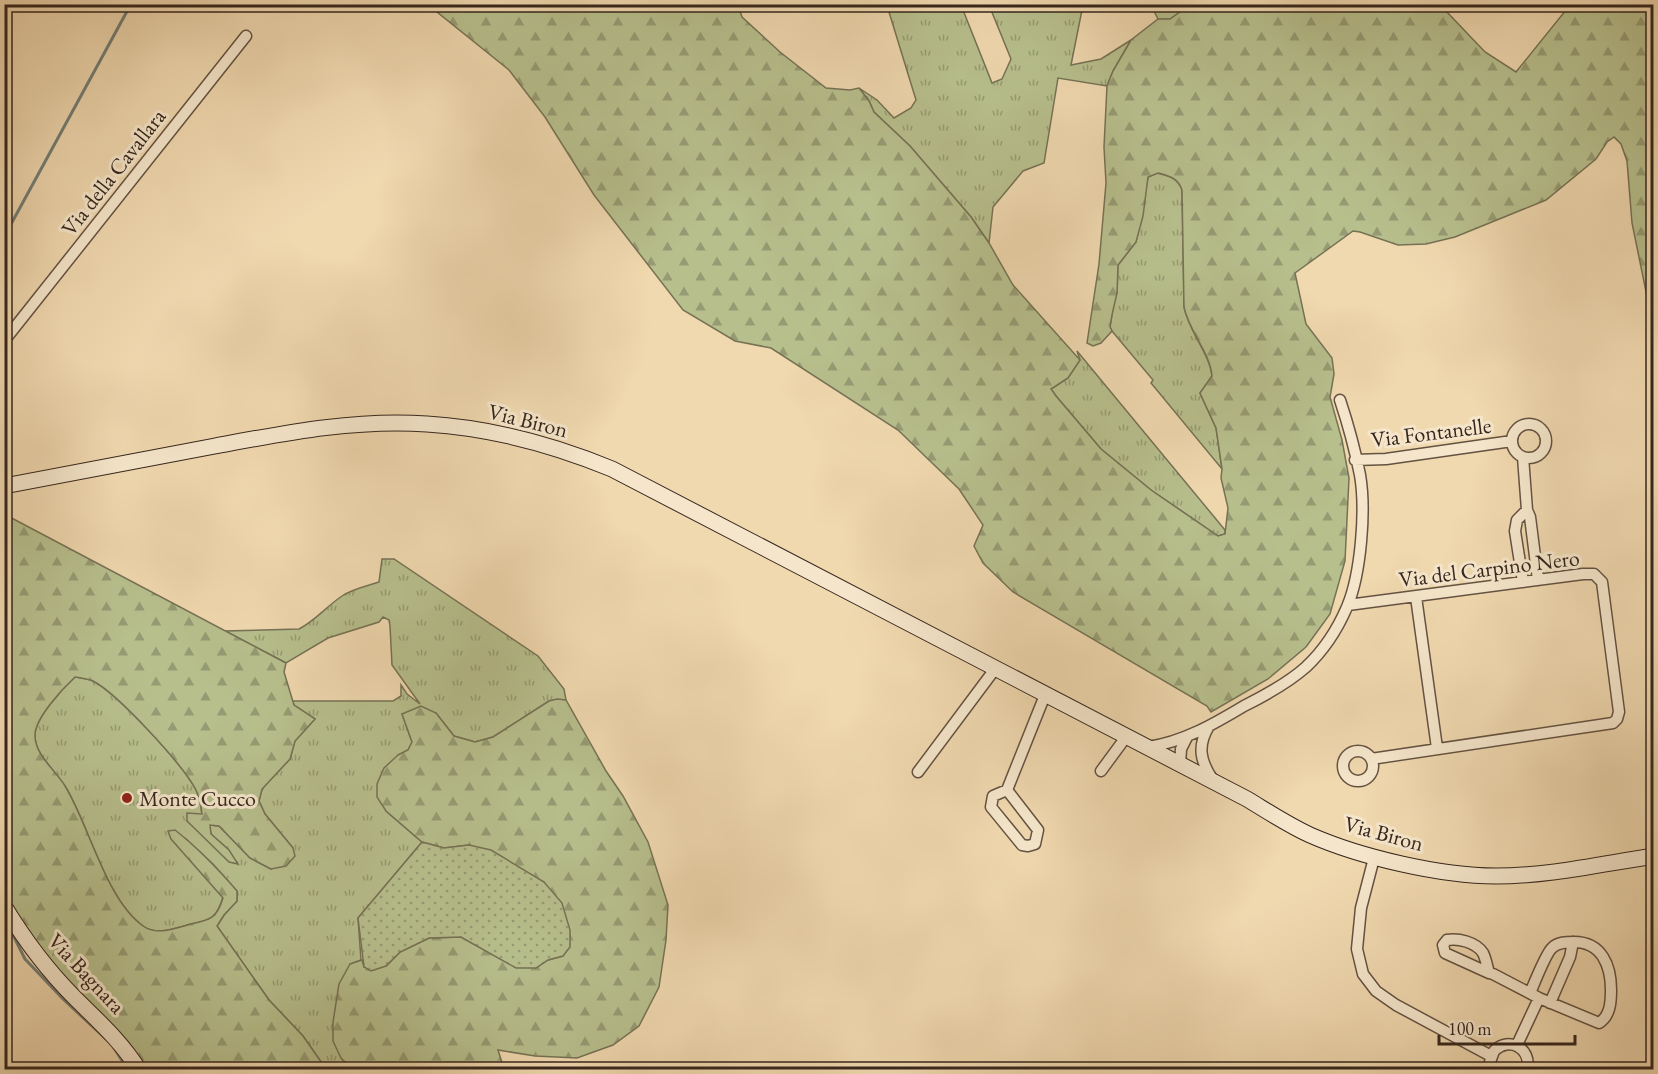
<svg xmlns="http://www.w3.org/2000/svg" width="1658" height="1074" viewBox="0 0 1658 1074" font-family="'EB Garamond',serif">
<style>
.grass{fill:url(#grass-tufts);stroke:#767255;stroke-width:1.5}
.forest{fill:url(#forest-firs);stroke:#767255;stroke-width:1.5}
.park{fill:url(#park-dots);stroke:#767255;stroke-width:1.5}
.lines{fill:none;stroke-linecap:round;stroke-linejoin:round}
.stream{stroke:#737e77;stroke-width:3}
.street-casing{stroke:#645242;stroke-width:13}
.secondary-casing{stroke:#36261d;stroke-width:17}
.street{stroke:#f5e6cb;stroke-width:10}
.secondary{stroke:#f5e6cb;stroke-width:15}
.poi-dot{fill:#8f2418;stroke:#f5e6cb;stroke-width:2}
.labels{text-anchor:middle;stroke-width:6;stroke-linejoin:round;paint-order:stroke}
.street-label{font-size:22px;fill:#36261d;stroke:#f5e6cb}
.poi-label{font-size:22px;fill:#36261d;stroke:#f5e6cb;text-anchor:start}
</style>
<defs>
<pattern id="grass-tufts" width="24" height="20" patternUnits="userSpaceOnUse" patternTransform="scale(1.5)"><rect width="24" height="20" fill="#b7bf8d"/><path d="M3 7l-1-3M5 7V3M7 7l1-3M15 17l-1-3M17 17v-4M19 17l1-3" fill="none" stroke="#969b73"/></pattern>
<pattern id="forest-firs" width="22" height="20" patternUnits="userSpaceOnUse" patternTransform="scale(1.5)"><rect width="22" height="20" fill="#b7bf8d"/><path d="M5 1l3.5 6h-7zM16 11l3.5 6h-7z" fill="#969b73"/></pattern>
<pattern id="park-dots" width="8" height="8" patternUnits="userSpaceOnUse" patternTransform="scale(1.5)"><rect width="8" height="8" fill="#b7bf8d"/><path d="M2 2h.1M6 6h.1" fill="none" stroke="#969b73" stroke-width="1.8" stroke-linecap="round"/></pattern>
</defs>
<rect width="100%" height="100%" fill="#f0d8af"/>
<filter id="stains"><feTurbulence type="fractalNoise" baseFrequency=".00333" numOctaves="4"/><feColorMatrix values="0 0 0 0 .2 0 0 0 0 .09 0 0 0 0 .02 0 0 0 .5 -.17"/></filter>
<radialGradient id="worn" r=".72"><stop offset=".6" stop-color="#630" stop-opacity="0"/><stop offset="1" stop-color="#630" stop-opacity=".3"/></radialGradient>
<!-- grass -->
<path class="grass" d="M902,5H961L992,83L1002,79L1011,59L989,5H1083L1071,65L1101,59L1131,40L1113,71L1107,86L1058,78L1044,163L1023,171L993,207L989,243L971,217L910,146L874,112L869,101L859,88L877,100L894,118L911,108L916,100L889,12L885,9Z
M1151,5H1190L1170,19H1158Z
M1157,173C1169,176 1178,178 1182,190L1184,307C1189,332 1209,352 1212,376L1200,393L1216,428L1222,469L1151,383L1153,380L1112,331L1110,327L1114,300L1117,293L1118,265L1136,242L1148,177Z
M1077,351L1225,530V534L1218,536L1151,490L1101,449L1056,396L1051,389L1068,378L1080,360Z
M382,559H394L538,656L564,689L566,700L549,701L493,737L475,742L454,736L436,713L402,714L412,742L408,750L398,755L386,811L422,842L358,918L361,960L350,964L341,1058L352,1069H326L303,1036L269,1000L217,926L224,915L237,901V891L213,864L185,838L223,897C217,918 211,920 191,924C176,928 157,936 143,926C106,900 89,825 65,786C56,771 35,755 35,736C34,719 63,688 75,677C81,678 88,679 93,681C118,694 181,763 195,788C200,797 201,805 202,815L187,821L203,835L229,850L211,834L209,825L219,826L250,858L271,869L293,848L265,814L259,801L262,789L290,759L295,741L315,719L294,705L292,701H393L401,696V685L407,694L420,704L392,665L390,626L389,620L383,617L379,622L328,638L286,663L225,631L299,629C315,621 327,606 342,596C352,589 367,586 379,582Z"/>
<!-- forest -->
<path class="forest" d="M703,5L704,6L707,4L738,5L742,17L780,52L826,88L850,90L859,88L869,101L874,112L910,146L971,217L989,243L1013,285L1080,360L1068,378L1051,389L1056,396L1101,449L1151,490L1218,536L1225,534L1228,508L1221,478L1222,469L1216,428L1200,393L1212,376C1210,352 1189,332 1184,307L1182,190C1178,178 1170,176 1158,173L1148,177L1143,216L1136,242L1118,265L1117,293L1112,315L1110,327L1112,331L1101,343L1093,346L1087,343L1099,264L1106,183L1104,147L1107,86L1113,71L1131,40L1158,19H1170L1190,5L1413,4L1445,10L1485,52L1516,72L1570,5H1653V340L1651,316L1632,223L1627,161L1621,144L1614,137L1607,142L1596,159L1546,200L1455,237L1426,244L1398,245L1360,232L1353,231L1295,273L1306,324L1332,358L1334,374L1330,397L1342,440L1349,478L1345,561L1330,614L1306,647L1268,679L1211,712L1207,706L1013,592L983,563L974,546L983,525L959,489L898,430L771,348L735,341L683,310L594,195L545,117L509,70L437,12L434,5Z
M4,514L286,663L284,672L294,705L315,719L295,741L290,759L262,789L259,801L265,814L293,848L295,856L286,866L271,869L250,858L219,826L210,825L211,834L229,850L238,864L229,862L187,821V813L202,814C201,805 200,797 195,788C181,763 118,694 93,681C88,679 81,678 75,677C63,688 34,719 35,736C35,755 56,771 65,786C89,825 106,900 143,926C157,936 176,928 191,924C211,920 217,918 223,898L171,839L168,831L175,830C198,848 218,869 237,891V901L224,915L217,926L269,1000L303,1036L326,1069H144L23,928L4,891Z
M557,699L566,700L606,771L623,796L648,842L668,905L666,940L659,987L639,1026L613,1045L577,1058L535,1056L498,1050L504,1069H352L341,1058L333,1041V1022L339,984L350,964L362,960L364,967L386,966L400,952L429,938L461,937L485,950L536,968L548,960L563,956L544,882L469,845L444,848L422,842L386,811L377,797V784L384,768L398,755L408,750L412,742L402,714L421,706L436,713L454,736L475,742L493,737L549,701Z"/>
<!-- park -->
<path class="park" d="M422,842L444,848L469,845L491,850L544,882L562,903L570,930V947L563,956L548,960L536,968H516L461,937L429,938L400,952L386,966L371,971L364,967L358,918Z"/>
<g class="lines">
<!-- stream -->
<path class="stream" d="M4,237L131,4
M9,927L25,959L63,999L106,1039
M114,1048L128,1070
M118,1070L126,1066"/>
<!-- street casing -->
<g class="street-casing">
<path id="street" d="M890,4H891
M4,341L246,36
M1512 441a17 17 0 1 1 34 0a17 17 0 1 1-34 0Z
M1523,457L1527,510L1530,517L1538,580
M1355,460L1386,459L1512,441
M1523,582L1515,531L1517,520L1527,510
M1416,597L1437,748
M1348,605L1583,574H1594L1602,582L1619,712L1617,719L1613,723L1371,759
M1209,726C1197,746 1200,761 1213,780
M1148,747C1183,742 1214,724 1244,706C1266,695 1288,683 1306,667C1323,651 1338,628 1347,607C1361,574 1366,510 1360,475C1355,450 1348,424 1340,400
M1343 766a15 15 0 1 1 30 0a15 15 0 1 1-30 0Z
M1180,765L1181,749L1187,737
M1101,771L1126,737
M918,772L995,669
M1007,790L1038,830L1035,844L1028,846L1022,845L991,807L993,796L1007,790L1045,695
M1374,858L1361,908L1357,949L1363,974L1376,991L1396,1005L1491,1056
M1489,973C1487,966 1486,959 1483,953C1476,942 1458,938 1447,940L1443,945L1445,953L1489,973L1493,974L1539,998L1599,1023C1610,1016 1611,1003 1611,990C1611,966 1602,942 1574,942C1567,942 1558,942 1552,948C1546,953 1534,984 1530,993
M1550,1003L1570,957L1573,942
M1517,1045L1539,998
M1491,1070L1490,1062L1494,1051C1509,1036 1532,1048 1527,1070"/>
</g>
<!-- secondary casing -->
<g class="secondary-casing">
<path id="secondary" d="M4,486C75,473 145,459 215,446C285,433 355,419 427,424C491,428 554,445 612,469L1247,799C1267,811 1288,825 1310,835C1360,857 1440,876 1496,876C1549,876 1601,864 1654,856
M4,906C24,939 47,970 74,997C98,1021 121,1041 139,1070"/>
</g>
<!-- street -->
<use href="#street" class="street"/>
<!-- secondary -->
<use href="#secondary" class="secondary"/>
</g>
<!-- markers -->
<circle class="poi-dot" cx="127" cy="798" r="6"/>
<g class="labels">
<!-- street labels -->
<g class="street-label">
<text transform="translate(113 172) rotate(-52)" y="8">Via della Cavallara</text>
<text transform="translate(528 420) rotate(14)" y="8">Via Biron</text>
<text transform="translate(1431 432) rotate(-7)" y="8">Via Fontanelle</text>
<text transform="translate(1489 568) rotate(-7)" y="8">Via del Carpino Nero</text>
<text transform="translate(1384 833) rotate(15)" y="8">Via Biron</text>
<text transform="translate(87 973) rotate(47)" y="8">Via Bagnara</text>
</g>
<!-- poi labels -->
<g class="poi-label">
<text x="139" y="806">Monte Cucco</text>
</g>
</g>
<!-- margin -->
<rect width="1658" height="1074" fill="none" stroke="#f0d8af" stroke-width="24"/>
<rect x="6" y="6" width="1646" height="1062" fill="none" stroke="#36261d" stroke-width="3"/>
<rect x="12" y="12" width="1634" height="1050" fill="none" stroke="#36261d" stroke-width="1.5"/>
<!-- scale -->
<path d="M1439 1035v9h136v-9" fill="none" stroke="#36261d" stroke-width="3"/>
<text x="1448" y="1035" font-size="18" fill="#36261d" stroke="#f5e6cb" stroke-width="4.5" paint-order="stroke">100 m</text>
<rect width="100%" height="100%" filter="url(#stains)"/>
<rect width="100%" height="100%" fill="url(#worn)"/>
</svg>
